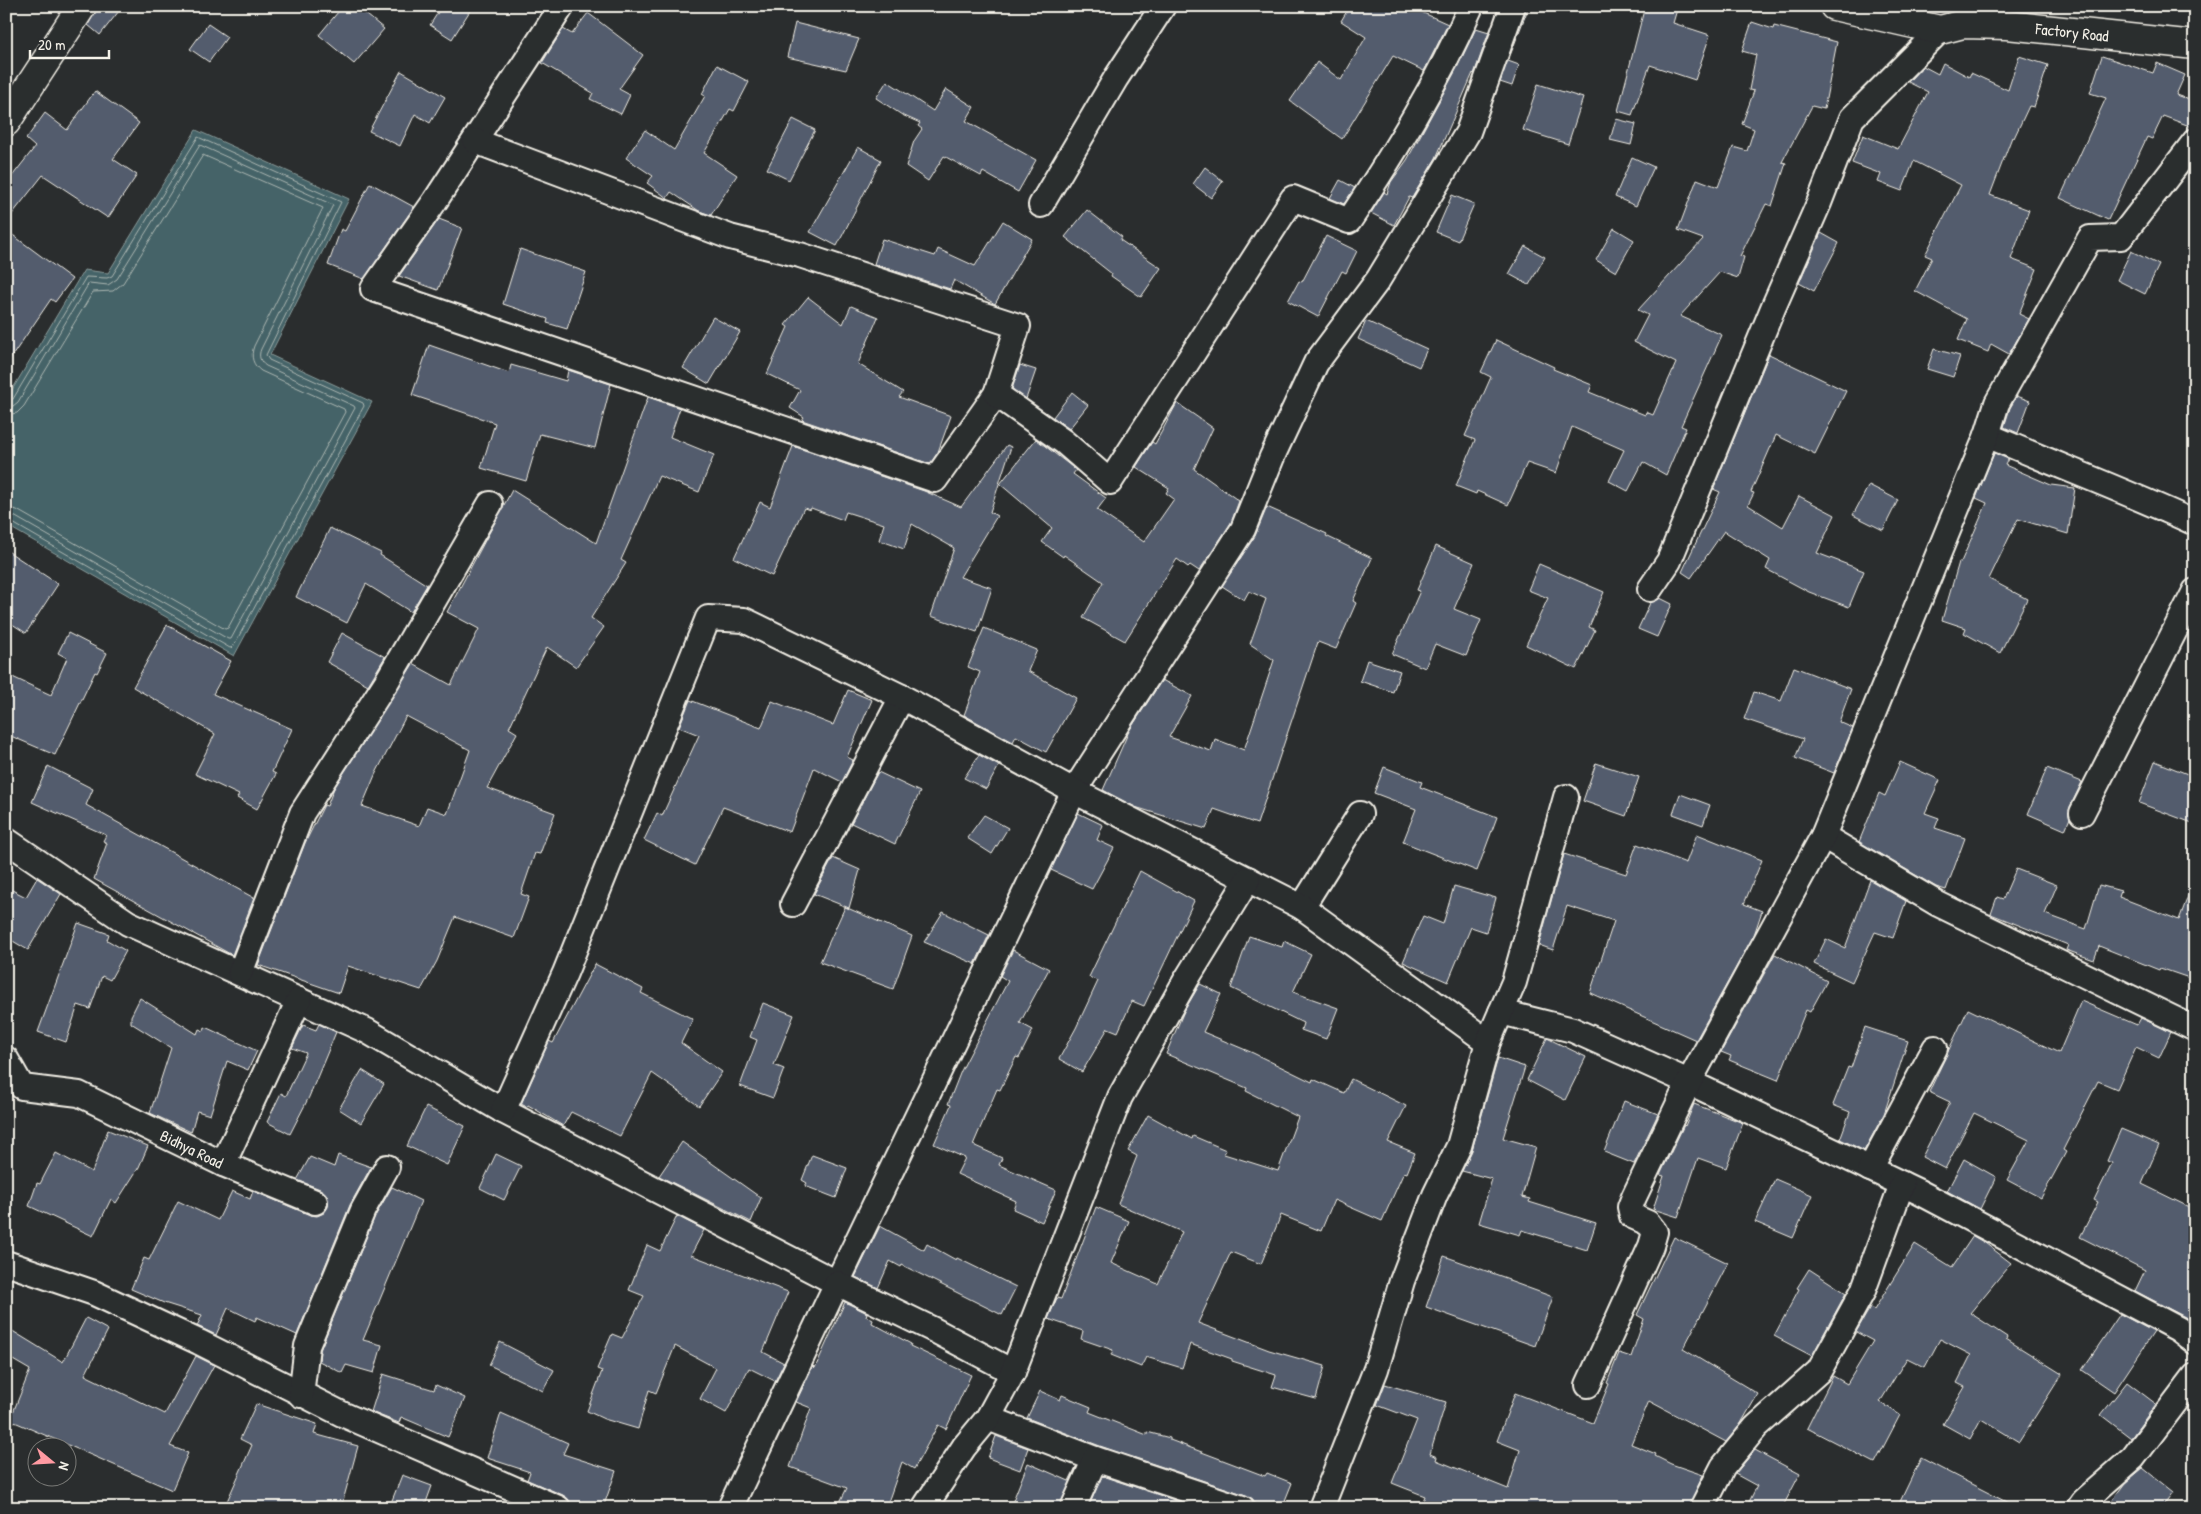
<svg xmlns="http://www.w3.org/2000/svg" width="2201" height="1514" viewBox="0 0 2201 1514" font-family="'Patrick Hand',sans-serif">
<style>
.water{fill:#456367;stroke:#8b9c9b}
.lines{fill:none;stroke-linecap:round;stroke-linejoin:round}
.shore{stroke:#aeb8b4;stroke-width:1}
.building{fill:#535c6d;stroke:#f4f1e8;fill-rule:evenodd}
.street-casing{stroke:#f4f1e8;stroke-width:28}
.secondary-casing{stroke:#f4f1e8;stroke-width:31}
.primary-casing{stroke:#f4f1e8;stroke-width:31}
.street{stroke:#2a2d2e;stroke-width:24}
.secondary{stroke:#2a2d2e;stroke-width:28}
.primary{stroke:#2a2d2e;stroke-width:28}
.labels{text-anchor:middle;stroke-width:4.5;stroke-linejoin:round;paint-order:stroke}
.street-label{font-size:16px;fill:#f4f1e8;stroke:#2a2d2e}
</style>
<rect width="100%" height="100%" fill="#2a2d2e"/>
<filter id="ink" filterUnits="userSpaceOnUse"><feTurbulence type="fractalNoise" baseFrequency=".02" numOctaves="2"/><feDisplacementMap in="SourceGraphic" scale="10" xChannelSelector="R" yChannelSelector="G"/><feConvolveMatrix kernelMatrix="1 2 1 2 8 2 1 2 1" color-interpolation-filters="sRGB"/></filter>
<g filter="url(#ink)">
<!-- water -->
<path class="water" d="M196,130L349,199L270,355L372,402L234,656L6,525V400L84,270L108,273Z"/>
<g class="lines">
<!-- shore -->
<path class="shore" d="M6,401L13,399L86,277L107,278L112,276L198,137L341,202L266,355L269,360L363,403L364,406L233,647L230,648L11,522L6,521
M6,408L13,406L18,402L89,283L108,285L117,279L200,145L333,205L261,349C258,356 260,362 266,366L354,406L355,408L231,639H228L14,516L6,515
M6,415L17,413L24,406L93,292L113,291L123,283L203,155L323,208L254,346C250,357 253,365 261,371L344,409L345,412L228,628L225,629L17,510L6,507"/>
</g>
<!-- building -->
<path class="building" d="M98,6H123L100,35L88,25Z
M343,6H356L384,29L354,64L319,35Z
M442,6H473L452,39L430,25Z
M1350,6H1408L1448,24L1424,71L1393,56L1342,139L1290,101L1317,62L1341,80L1366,37L1341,21Z
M1526,6H1529L1508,61L1519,65L1512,86L1500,82Z
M1645,6H1678L1673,23L1710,35L1695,80L1650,65L1632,115L1618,111Z
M588,13L643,55L619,89L630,95L621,114L590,99L593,93L542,63L563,29L572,34Z
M1752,22L1773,29L1774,26L1837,42L1824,109L1812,106L1782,162L1786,163L1772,206L1766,204L1740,256L1744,257L1738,278L1720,272L1680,316L1722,335L1681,426L1686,428L1666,475L1643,462L1628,491L1609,481L1624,450L1572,427L1556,473L1527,463L1508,505L1477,491L1476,494L1456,486L1475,440L1465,436L1491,377L1481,372L1496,340L1554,367L1553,369L1592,385L1589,392L1645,415L1646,412L1653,415L1676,363L1634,342L1648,315L1638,310L1703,239L1678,230L1697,179L1718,187L1733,147L1747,151L1754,129L1742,124L1754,91L1749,90L1756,55L1742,51Z
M795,23L859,39L846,70L787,57Z
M208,24L227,37L209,62L190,49Z
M1476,28L1489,32L1474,74L1473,73L1436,158L1412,198L1409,197L1394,225L1371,213L1384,192L1387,194L1391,182L1407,160L1457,68Z
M2019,56L2048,65L2034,107L2029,106L2014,138L2012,137L1990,195L2029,210L2011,259L2037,269L2019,314L2029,319L2009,354L1991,344L1988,352L1958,340L1967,319L1915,291L1932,258L1925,255L1961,185L1914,161L1902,191L1878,182L1881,174L1852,163L1863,135L1898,149L1928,92L1908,82L1923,66L1938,74L1943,63L1969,77L1971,73L2008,90Z
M2102,56L2153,73L2157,63L2185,75L2176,95L2195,102V128L2163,116L2152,139L2147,137L2108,220L2060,198L2106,98L2090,93Z
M717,65L749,82L734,111L730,109L704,153L737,175L711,215L699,211L671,192L667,198L647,183L653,176L626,158L645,130L674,150L705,96L702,94Z
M401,71L445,97L430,123L415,114L400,146L369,131Z
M887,81L933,111L946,89L974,107L966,121L1036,160L1018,192L983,172L981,176L944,156L928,181L906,166L914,141L922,129L918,126L920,123L902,115L876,98Z
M1538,84L1583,98L1568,144L1523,130Z
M95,91L139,123L113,159L137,175L108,218L43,175L6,222V184L35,147L26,139L45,113L67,130Z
M793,119L815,130L789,180L767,169Z
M1616,119L1636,124L1631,145L1610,140Z
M858,147L881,160L837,246L810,232Z
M1632,157L1654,167L1636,206L1615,197Z
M1205,167L1223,181L1211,198L1193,184Z
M1340,180L1355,188L1344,204L1330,198Z
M370,183L414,207L364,279L328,265L341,229L345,231Z
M1452,195L1474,204L1458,241L1436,232Z
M1087,210L1122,237L1120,240L1161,268L1141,297L1111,276L1112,274L1065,237Z
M439,219L462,228L438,290L399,276Z
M1003,221L1032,239L995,304L954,280L950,289L874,264L882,239L935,256L938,249L975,266Z
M1614,228L1634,240L1616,272L1596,260Z
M6,230L72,279L55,302L51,299L6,365Z
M1821,233L1839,243L1814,291L1799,283Z
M1326,236L1357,251L1346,273L1342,271L1318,317L1288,301L1299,281L1302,282Z
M1525,246L1545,257L1529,285L1509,274Z
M520,249L586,272L567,329L547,323L548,319L503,304Z
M2131,251L2159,265L2145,294L2117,280Z
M808,297L843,324L851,306L878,317L858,364L903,392L899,397L951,416L938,452L930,464L802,420L804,417L790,408L800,390L767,374L788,327L785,325Z
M713,317L740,332L709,384L683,368Z
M1366,321L1427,349L1419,367L1358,339Z
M429,345L509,373L511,365L566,381L568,370L611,384L595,448L540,434L526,481L481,468L495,423L412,395Z
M1934,349L1960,356L1953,377L1927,369Z
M1769,354L1846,391L1815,454L1776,435L1751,492L1754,493L1748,505L1783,527L1799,496L1835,515L1817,553L1864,571L1849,607L1809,592L1766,569L1770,560L1724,531L1691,578L1682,572L1720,492L1713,489Z
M1020,365L1036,370L1026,399L1012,389Z
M1072,392L1088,405L1069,429L1053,417Z
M2017,396L2030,401L2018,433L2004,427L2010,408Z
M648,397L680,408L670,437L714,455L699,492L659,476L621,560L626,563L591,618L604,627L576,667L547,647L509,728L517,733L487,788L555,813L540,854L535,853L521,894L529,897L514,938L455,917L437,961L421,990L348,966L339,993L258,965L305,843L324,805L327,806L334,788L413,664L451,685L479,629L447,612L512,490L596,543ZM406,716L470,750L447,814L427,807L419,826L362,806L375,775Z
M1177,403L1213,428L1194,469L1239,501L1231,523L1199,571L1190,565L1188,567L1177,559L1125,641L1083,618L1103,582L1064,555L1063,557L1042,542L1052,528L1000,484L1036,439L1076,470L1073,474L1106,498L1097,510L1144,542L1174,499L1166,493L1169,488L1136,467L1152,442L1155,444Z
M1007,445L1011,447L990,512L997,516L960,577L992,588L977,632L931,616L954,548L912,524L904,549L879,540L884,524L846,512L843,520L811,508L810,510L804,508L772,576L734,558L760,502L770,507L793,446L924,491L961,507Z
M1994,453L2008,459L2005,465L2051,485L2075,488L2068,534L2018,519L1989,579L2027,599L2000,653L1964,633L1966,628L1942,620L1959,562H1961L1987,503L1976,498Z
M1869,485L1898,500L1883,530L1853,515Z
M1267,507L1327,534L1326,536L1372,558L1353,601L1356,603L1336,649L1318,642L1257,824L1214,809L1206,829L1135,807L1103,790L1129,731L1162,680L1192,696L1169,737L1211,751L1215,739L1244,750L1274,660L1250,644L1266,599L1249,591L1244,600L1222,586L1255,536Z
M330,528L381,553L380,555L427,585L411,612L366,584L347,623L296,597Z
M1436,546L1474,563L1454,609L1481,620L1466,656L1435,644L1425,668L1392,654L1420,591L1417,590Z
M6,550L58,584L26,633L6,620Z
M1539,564L1604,592L1589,627L1595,630L1576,669L1526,645L1548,598L1528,590Z
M1660,598L1672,604L1657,637L1638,629L1650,603Z
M167,625L231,661L213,694L292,729L272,772L276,774L257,809L237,798L239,795L195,774L215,734L133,687Z
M984,628L1037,650L1028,671L1076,698L1046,752L1016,736L1013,742L964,715L980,672L968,667Z
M68,633L107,653L97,673L95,672L55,755L6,734V674L51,695L67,658L58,653Z
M342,633L385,657L368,685L327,662Z
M1367,660L1400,671L1393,692L1360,681Z
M1794,667L1851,689L1839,722L1853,728L1834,773L1795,758L1803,739L1744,719L1754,692L1781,701Z
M848,690L872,700L847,757L853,760L842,782L814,768L790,832L723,807L695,865L644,840L657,813L662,816L699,735L679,727L690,700L761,728L772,701L833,725Z
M979,755L999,766L986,789L964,778Z
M2155,761L2195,777V824L2139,803Z
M1900,762L1940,780L1925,813L1939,818L1935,828L1965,838L1946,890L1936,887L1859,842L1879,793L1885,796Z
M1596,763L1639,777L1626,816L1583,801Z
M48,766L93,789L86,805L254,898L232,955L94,879L107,843L103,841L106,835L32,802Z
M1384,767L1422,782L1420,787L1497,817L1477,871L1403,842L1416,809L1374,793Z
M2047,768L2082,782L2070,807V818L2065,830L2028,814Z
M878,772L920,792L895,844L851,823Z
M1680,794L1710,805L1703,825L1673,814Z
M1078,813L1103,825L1097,840L1114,848L1092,889L1051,870Z
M984,815L1008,828L992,854L967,838Z
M1697,834L1762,860L1744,904L1762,911L1754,935L1696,1040L1590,993L1614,921L1567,906L1553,950L1539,945L1564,854L1626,874L1637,844L1686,863Z
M833,858L860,870L849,908L814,894Z
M2016,869L2057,885L2045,914L2086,929L2099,885L2121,891L2119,897L2179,920L2193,883H2195V980L2160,968L2159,970L2099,946L2094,960L2066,950L2068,945L1991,914L1997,897L2003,899Z
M1140,871L1194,901L1144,1006L1132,1001L1118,1032L1108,1028L1082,1072L1059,1059L1076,1028L1098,981L1089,977Z
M37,878L61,894L28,950L6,937V887L26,897Z
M1870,880L1906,901L1893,938L1875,932L1852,982L1814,964L1826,939L1845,948Z
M1454,886L1496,898L1486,932L1471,927L1448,982L1403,962L1423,916L1443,924Z
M845,907L912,936L893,989L820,962Z
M943,912L989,935L975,964L924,942Z
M78,923L109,934L107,940L126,951L110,980L102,976L90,1009L78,1005L66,1042L38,1032Z
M1249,936L1282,947L1284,941L1311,954L1293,992L1338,1008L1326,1039L1301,1030L1303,1023L1231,988Z
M1013,950L1049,969L1020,1023L1033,1030L1019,1058L1016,1057L1000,1090L997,1089L973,1145L1002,1158L999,1165L1056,1190L1042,1222L1013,1209L1016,1201L957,1174L965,1158L934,1144L951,1105L948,1104L961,1071L1008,981L1000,976Z
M1775,954L1827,981L1810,1012L1806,1010L1778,1080L1729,1060L1731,1056L1721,1052Z
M595,964L643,989L641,993L693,1019L681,1043L722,1072L699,1106L652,1073L620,1136L571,1112L563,1126L528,1105L527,1107L521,1104L549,1041L553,1043Z
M1200,984L1221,994L1203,1032L1253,1053L1312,1082L1313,1079L1344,1093L1351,1079L1406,1106L1388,1142L1415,1153L1407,1173L1404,1172L1382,1221L1334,1200L1321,1231L1281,1215L1261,1264L1231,1252L1198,1323L1269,1350L1325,1366L1316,1399L1272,1387L1276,1375L1232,1361V1359L1190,1344L1182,1368L1146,1357L1141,1367L1111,1355L1113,1350L1081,1339L1083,1331L1048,1319L1057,1298L1061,1299L1096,1207L1129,1221L1111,1263L1158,1284L1182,1232L1118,1204L1137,1156L1128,1151L1148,1115L1192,1139L1193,1136L1226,1150L1224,1154L1278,1171L1298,1117L1246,1091L1247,1088L1166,1054L1184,1011Z
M140,998L197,1034L199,1029L204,1031L205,1027L257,1051L248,1070L227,1061L210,1115L197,1111L191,1132L150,1113L171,1048L131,1023V1016Z
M2081,1001L2137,1025L2141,1018L2171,1032L2159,1058L2136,1047L2117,1089L2098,1081L2063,1150L2066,1152L2041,1198L2007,1180L2029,1140L1974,1113L1945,1169L1922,1157L1950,1102L1929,1092L1968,1009L2059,1053Z
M763,1003L794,1015L774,1065L784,1069L773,1098L740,1086L757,1040L750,1037Z
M319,1024L336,1032L309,1097L290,1134L267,1122L281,1093L286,1096L306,1053L292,1048L303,1025L316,1030Z
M1865,1027L1908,1041L1884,1114L1864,1151L1840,1139L1850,1112L1833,1105L1848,1067L1851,1068Z
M1547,1038L1586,1057L1565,1100L1527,1080Z
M1498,1058L1525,1067L1503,1138L1536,1147L1522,1197L1530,1199L1529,1202L1596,1223L1587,1250L1522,1230L1520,1235L1479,1223L1492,1179L1462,1171L1472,1150Z
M362,1070L384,1084L361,1123L339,1109Z
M1624,1101L1658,1114L1634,1164L1604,1152Z
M1694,1104L1743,1123L1726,1168L1698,1158L1678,1217L1653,1209L1664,1176L1660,1175L1684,1125L1685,1126Z
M426,1107L465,1126L447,1165L407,1146Z
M2121,1129L2159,1145L2142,1184L2195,1210V1324L2185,1317L2135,1291L2145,1270L2080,1237L2098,1202L2094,1200L2112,1163L2107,1161Z
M108,1130L148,1146L139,1167L116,1203L111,1199L93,1236L29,1206L37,1183L40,1184L56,1153L92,1172Z
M682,1142L761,1198L751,1222L659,1176Z
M496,1154L521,1166L504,1200L480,1188Z
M338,1155L371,1167L350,1205L297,1335L257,1317L255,1321L228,1308L216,1335L197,1326L202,1315L164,1303L131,1289L144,1258L149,1260L178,1201L218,1220L232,1191L250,1199L253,1191L310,1215L317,1216L324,1213L328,1207V1200L326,1194L320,1189L297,1180L310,1157L334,1167Z
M812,1155L847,1168L836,1198L805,1186L807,1183L802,1180Z
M1964,1159L1996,1177L1980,1209L1947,1191Z
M1775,1179L1812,1195L1793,1238L1755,1222Z
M392,1187L421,1201L363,1340L382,1345L374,1373L346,1365L342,1373L319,1361L320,1350L375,1216Z
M677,1216L704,1230L691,1255L788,1292L763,1352L784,1363L775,1381L749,1368L726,1413L700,1399L716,1368L675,1346L656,1393L649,1390L638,1429L604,1419L587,1411L602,1371L597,1369L612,1334L622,1338L644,1296L629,1290L647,1245L660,1251Z
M880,1226L924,1250L927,1244L956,1260L957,1258L1016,1287L1002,1315L902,1265L901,1267L890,1261L878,1288L855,1277Z
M1973,1236L1985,1243L2011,1263L1970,1313L2007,1337L2006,1339L2062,1374L2019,1442L1981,1419L1970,1439L1943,1424L1965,1387L1957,1383L1971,1355L1940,1339L1925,1367L1907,1358L1880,1402L1900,1415L1875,1463L1807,1428L1833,1376L1847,1384L1873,1341L1856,1332L1870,1308L1874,1310L1915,1244L1952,1267Z
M1674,1237L1728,1263L1683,1349L1758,1394L1740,1425L1726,1442L1649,1401L1631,1444L1656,1454L1655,1456L1671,1464L1703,1475L1688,1508H1420L1425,1496L1392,1483L1417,1420L1377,1405L1385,1384L1446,1402L1430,1454L1437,1457L1436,1460L1508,1489L1520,1450L1497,1441L1515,1393L1593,1423L1609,1384L1607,1383L1619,1353L1631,1357L1644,1319L1637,1315Z
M1444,1256L1509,1279V1281L1553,1297L1535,1346L1426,1307Z
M1809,1269L1846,1293L1812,1356L1774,1336L1799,1289L1797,1288Z
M845,1302L867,1313L866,1316L873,1320L872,1323L911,1344L910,1346L971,1375L946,1429L938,1425L914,1469L902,1462L886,1508H837L847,1488L790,1467L811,1408L796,1402L813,1366L815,1368Z
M2120,1314L2154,1332L2114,1392L2082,1370Z
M86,1318L108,1330L85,1375L165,1414L196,1356L214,1365L170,1446L188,1453L172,1490L10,1420L30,1370L6,1356V1327L63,1362Z
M500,1342L554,1370L543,1391L489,1365Z
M383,1374L434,1390L436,1385L465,1398L448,1437L401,1417L399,1423L371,1412Z
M2127,1382L2156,1404L2131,1438L2101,1415Z
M1040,1391L1060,1400L1062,1395L1091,1407L1089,1412L1147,1435V1432L1170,1438V1440L1265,1476L1267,1473L1292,1483L1282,1508H1255L1253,1499L1246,1495L1100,1446L1027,1418Z
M256,1404L317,1424L314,1434L358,1446L341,1508H224L252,1445L240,1439Z
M501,1413L568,1443L563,1454L616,1471L603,1508H572L569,1500L563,1495L527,1480L530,1472L487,1458Z
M996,1436L1028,1448L1020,1470L988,1458Z
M1755,1450L1800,1474L1782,1508H1746L1757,1486L1735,1474Z
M1921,1458L1940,1468L2018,1508H1897Z
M1028,1463L1069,1481L1076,1467L1060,1508H1010Z
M2143,1468L2173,1492L2161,1508H2124L2113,1499L2125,1483Z
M402,1475L432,1486L424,1508H389Z
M1102,1476L1198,1508H1088Z"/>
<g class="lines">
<!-- street casing -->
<g class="street-casing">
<g id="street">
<path d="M562,6L435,201L373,289L935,480L996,394"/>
<path d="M1963,24L1976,6"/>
<path d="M475,141L730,237L800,255L1018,326L996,394L1064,442L1110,482L1293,198L1349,221C1395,152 1438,82 1471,6"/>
<path d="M1041,205L1116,78L1163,6"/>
<path d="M1987,435C2056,465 2126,491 2195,523"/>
<path d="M1650,589L1669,561L1773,308L1819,203L1852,118L1940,30"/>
<path d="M2082,813L2195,591"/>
<path d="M1823,836L1938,904L2195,1029"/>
<path d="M6,840L128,923L367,1031L503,1111L837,1283L1074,791L1243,529L1272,457L1316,363L1378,280L1468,132L1513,6"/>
<path d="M793,904L902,697"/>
<path d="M1302,907L1360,814"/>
<path d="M240,973L302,813L387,681L490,504"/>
<path d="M1501,1012L1573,1030L1689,1082L1919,1192L2178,1329L2195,1342"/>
<path id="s1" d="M6,1059L22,1087L79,1094L223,1164L299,1000"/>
<path d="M503,1111L565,973L708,618L744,620L902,697L1074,791L1302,907L1488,1042"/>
<path d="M223,1164L315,1202"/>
<path d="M1870,1169L1935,1048"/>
<path d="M6,1263L94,1293L199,1342L342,1414L558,1508"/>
<path d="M1588,1385L1651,1246L1655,1232L1648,1223L1632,1216L1630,1207L1634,1197L1689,1082L1823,836L1987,435L1997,403L2090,238L2121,237L2195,141"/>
<path d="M301,1395L307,1346L363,1210L387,1167"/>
<path d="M988,1418L1095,1459L1242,1508"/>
<path d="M730,1508L837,1283L934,1330L1013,1372"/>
<path d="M924,1508L964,1447L988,1418L1013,1372L1120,1097L1186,980L1248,879"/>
<path d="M1073,1508L1095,1459"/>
<path d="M1321,1508L1376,1369L1402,1281L1435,1195L1459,1146L1488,1042L1514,982L1566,797"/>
<path d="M1702,1508L1723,1467L1756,1427L1819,1371L1863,1291L1902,1184"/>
<path d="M2079,1508L2084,1501L2133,1458L2195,1376"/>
</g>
</g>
<!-- secondary casing -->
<g class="secondary-casing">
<g id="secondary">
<path id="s2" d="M1834,6L1940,30L1963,24L2007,25L2195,45"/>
</g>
</g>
<!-- primary casing -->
<g class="primary-casing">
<path id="primary" d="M6,122L82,6"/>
</g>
<!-- street -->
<use href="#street" class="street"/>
<!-- secondary -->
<use href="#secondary" class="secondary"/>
<!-- primary -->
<use href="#primary" class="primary"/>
</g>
</g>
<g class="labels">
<!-- street labels -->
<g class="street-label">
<text dy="6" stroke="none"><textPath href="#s2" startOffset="242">Factory Road</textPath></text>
<text dy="6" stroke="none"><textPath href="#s1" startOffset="215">Bidhya Road</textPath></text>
</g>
</g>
<!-- margin -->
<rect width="2201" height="1514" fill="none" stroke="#2a2d2e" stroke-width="25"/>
<rect x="12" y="12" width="2176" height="1489" fill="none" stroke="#f4f1e8" stroke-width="2" filter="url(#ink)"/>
<!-- north arrow -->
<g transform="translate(52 1462) rotate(108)"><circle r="24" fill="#2a2d2e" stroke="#7b7b78"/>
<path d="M0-4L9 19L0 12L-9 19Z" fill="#ff9aa2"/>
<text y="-8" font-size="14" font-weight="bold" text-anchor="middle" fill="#f4f1e8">N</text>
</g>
<!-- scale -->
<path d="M30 50v8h79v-8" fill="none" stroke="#f4f1e8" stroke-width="2.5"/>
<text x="38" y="50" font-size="15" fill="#f4f1e8" stroke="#2a2d2e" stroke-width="4" paint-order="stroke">20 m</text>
</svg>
